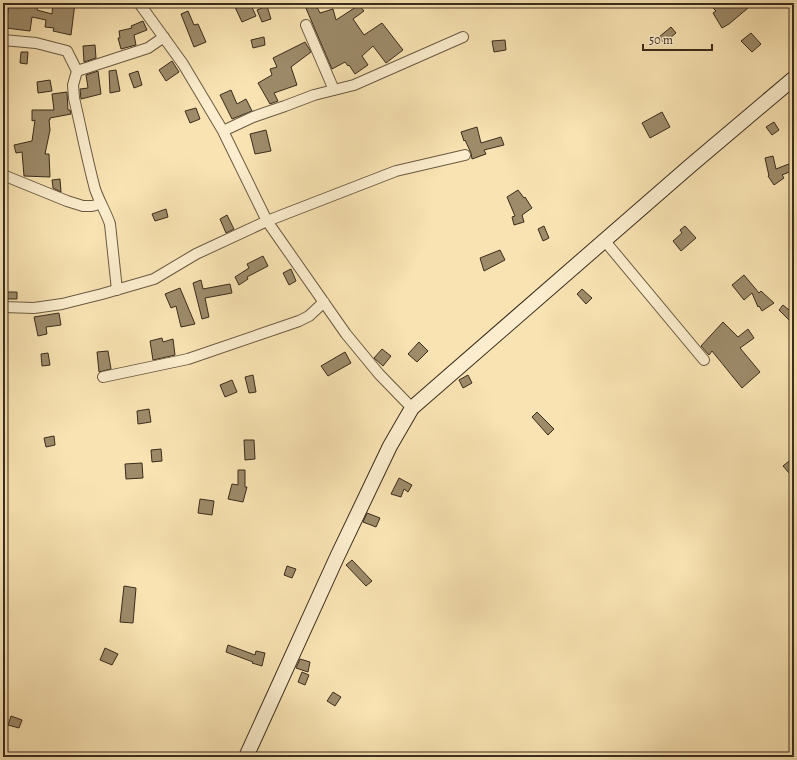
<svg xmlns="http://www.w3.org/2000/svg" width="797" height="760" viewBox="0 0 797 760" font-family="Alegreya,serif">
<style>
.building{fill:#9d8b6a;stroke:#3a2c1c}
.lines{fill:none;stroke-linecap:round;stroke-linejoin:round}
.street-casing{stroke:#6a5a42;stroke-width:12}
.secondary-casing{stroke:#3a2c1c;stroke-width:16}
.street{stroke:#fbedcd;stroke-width:10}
.secondary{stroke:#fbedcd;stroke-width:14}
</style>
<rect width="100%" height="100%" fill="#f9e3b2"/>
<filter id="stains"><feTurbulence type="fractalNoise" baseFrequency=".005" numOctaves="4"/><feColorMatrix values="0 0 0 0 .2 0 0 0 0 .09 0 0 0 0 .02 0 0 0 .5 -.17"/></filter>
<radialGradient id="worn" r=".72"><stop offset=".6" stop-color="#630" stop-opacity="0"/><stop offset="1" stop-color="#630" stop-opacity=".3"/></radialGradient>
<!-- building -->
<path class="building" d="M9,3H29L38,5L37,10L52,14L53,3H75L71,35L53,31L54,28L45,27L46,20L32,17L30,31L6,28Z
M233,3H250L256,16L242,22Z
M306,3H315L320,13L333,9L336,20L359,5L364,11L353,19L364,35L382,23L403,50L386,63L373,46L362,56L368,65L355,74L349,65L348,66L345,62L332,69L305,6L307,5Z
M708,3H754L729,24L722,28L713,13L716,11Z
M267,6L271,19L262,22L257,10Z
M188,11L194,25L198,24L206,42L194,47L181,14Z
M143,21L147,30L134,35L136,45L121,49L118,38H120L119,31L132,28L131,26Z
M671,27L676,33L664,43L659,37Z
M751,33L761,44L752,52L741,41Z
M264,37L265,45L253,48L251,40Z
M505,40L506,50L494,52L492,41Z
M305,42L311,52L291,67L297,85L274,93L278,101L270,104L258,83L272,75L270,69L277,67L273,58Z
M95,45L96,58L84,62L83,46Z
M21,52H28L27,64L20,63Z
M172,61L179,72L166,81L159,70Z
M116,70L120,91L110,93L109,71Z
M98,71L101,94L81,99L80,89L88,88L86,75Z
M138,71L142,85L134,88L129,74Z
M50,80L52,91L38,93L37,82Z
M231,90L237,104L246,99L252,111L232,119L220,95Z
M67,92L68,110H70L71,114L50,118V120H49L50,130L45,154H49L50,177L24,176L22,152L16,153L14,145L32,141L35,120L32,121V110H54L52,94Z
M196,108L200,119L190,123L185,111Z
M662,112L670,127L650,138L642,123Z
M774,122L779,130L772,135L766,127Z
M477,127L481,143L501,137L504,145L484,150L486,154L472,159L471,153L465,140L464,141L461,132Z
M266,130L271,151L255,154L250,134Z
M773,156L776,169L794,162V170L782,175L784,178L774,185L768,176H769L765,158Z
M60,179L61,192L53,188L52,180Z
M518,190L524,198L525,197L532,208L522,215L524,222L514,225L512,217L515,216L507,197Z
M166,209L168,217L155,221L152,214Z
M227,215L234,229L226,233L220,219Z
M544,226L549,238L543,241L538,229Z
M685,226L696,238L681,251L673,241L682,233L680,230Z
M500,250L505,260L484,271L480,258Z
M263,256L268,266L247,277L248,279L239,285L235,277L249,268L247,264Z
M291,269L296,281L289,285L283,273Z
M744,275L759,293L761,291L774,303L762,311L759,306L758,307L752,293L744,300L732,285Z
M201,280L203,289L230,284L232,293L205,298L209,317L202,319L193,283Z
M180,288L195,324L181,327L176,306L171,308L165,294Z
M582,289L592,298L586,304L577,294Z
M3,292H17V299H3Z
M783,305L789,310L794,305V316L790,321L779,310Z
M59,313L61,325L46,327L47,334L38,336L34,317Z
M723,322L738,337L748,329L754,338L740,348L760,372L742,388L712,351L709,355L701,346Z
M162,338L163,342L173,339L175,355L153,360L150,341Z
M419,342L428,351L417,362L408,354Z
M382,349L391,356L383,366L374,358Z
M108,351L111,369L99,372L97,352Z
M345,352L351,363L328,376L321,366Z
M48,353L50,365L42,366L41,354Z
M253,375L256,392L249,393L245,377Z
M468,375L472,383L463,388L459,380Z
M232,380L237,392L225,397L220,385Z
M149,409L151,422L138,424L137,411Z
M537,412L554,429L548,435L532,417Z
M54,436L55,445L46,447L44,438Z
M244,440H254L255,459L245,460Z
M161,449L162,461L152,462L151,450Z
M794,457V471L790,474L783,466Z
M142,463L143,478L126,479L125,464Z
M238,470H245V487H247L243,502L228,499L232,484L238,485Z
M399,478L412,485L408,492L404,489L401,497L391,494Z
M200,499L214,501L212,515L198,513Z
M367,513L380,518L376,527L363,522Z
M352,560L372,581L366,586L346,565Z
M287,566L296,569L292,578L284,575Z
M124,586L136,588L133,623L120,622Z
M228,645L255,655L256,651L265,653L262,666L252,663L253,662L226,652Z
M105,648L118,654L112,665L100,660Z
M300,659L310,662L308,672L296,668Z
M302,672L309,675L305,685L298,682Z
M333,692L341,697L335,706L327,701Z
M11,716L22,720L19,728L8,725Z"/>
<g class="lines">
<!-- street casing -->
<g class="street-casing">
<path id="street" d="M139,3L183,64L223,131L267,221L346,334L379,374L412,408
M306,25L334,90
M3,40L36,43L67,51L77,71L73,85L74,98C81,128 87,159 95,189C99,201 106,212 110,224L117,290
M77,71L148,48L164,37
M223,131L253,117L285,106L314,95L354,85L463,37
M3,175L67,201L83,206H92L100,204
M604,240L704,360
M3,307L34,308L62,304L102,294L154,279L196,254L267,221L396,171L465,155
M103,377L188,359L299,321L309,316L324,302"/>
</g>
<!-- secondary casing -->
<g class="secondary-casing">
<path id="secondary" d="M246,757L337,557L390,446L412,408L690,166L794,78"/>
</g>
<!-- street -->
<use href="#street" class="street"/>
<!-- secondary -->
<use href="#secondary" class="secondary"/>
</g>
<!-- margin -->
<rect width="797" height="760" fill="none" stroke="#f9e3b2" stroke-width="16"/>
<rect x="4" y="4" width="789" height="752" fill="none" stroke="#3a2c1c" stroke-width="2"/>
<rect x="8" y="8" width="781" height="744" fill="none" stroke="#3a2c1c"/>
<!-- scale -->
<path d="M643 44v6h69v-6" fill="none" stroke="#3a2c1c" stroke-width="2"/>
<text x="649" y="44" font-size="12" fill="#3a2c1c" stroke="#fbedcd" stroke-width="3" paint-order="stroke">50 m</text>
<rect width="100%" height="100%" filter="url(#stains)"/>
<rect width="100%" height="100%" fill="url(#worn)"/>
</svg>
